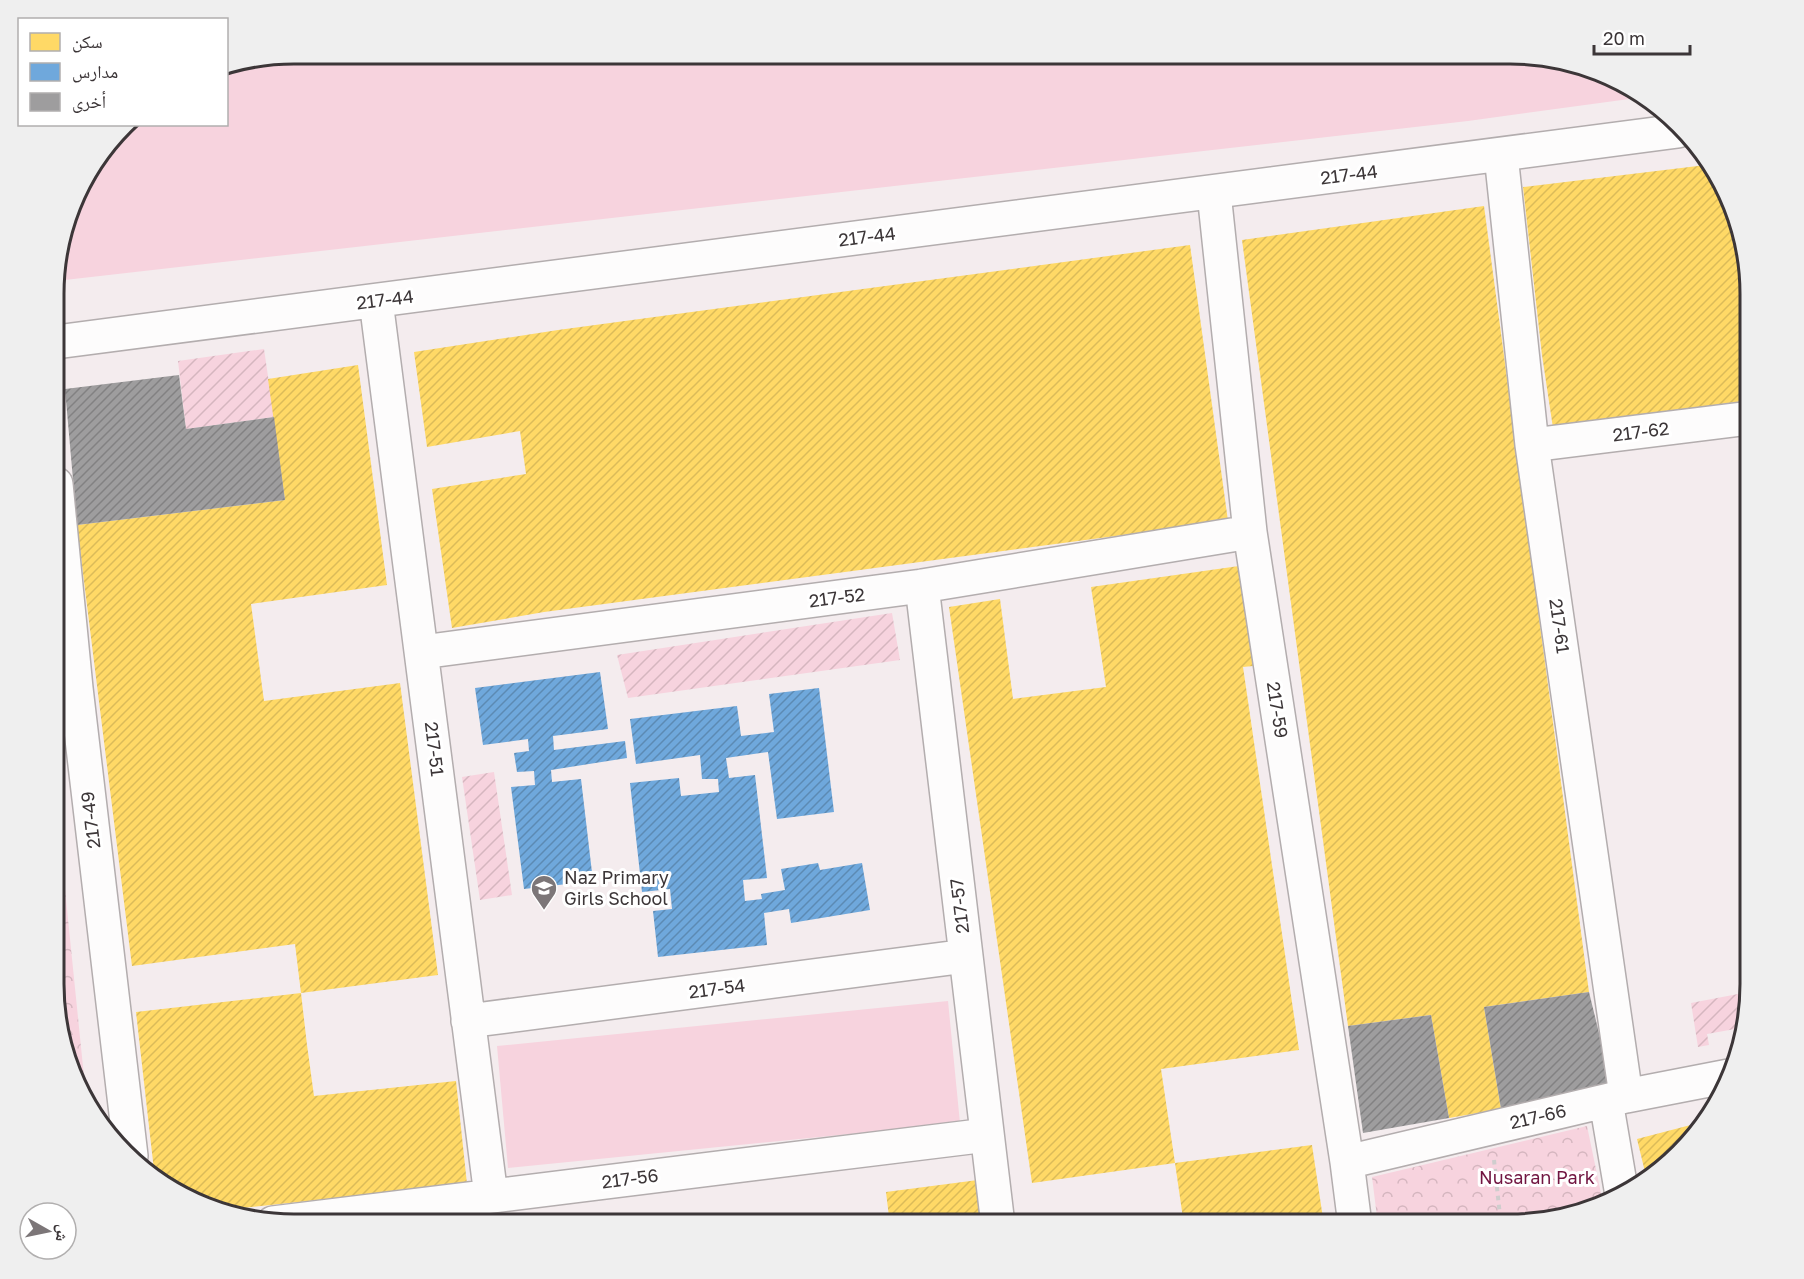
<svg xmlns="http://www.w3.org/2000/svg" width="1804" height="1279" viewBox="0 0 1804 1279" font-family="'Golos Text','Noto Naskh Arabic',sans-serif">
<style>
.grass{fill:#f7d3de}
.park{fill:url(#park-crowns)}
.garden{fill:url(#garden-furrows)}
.homes{fill:url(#homes-hatch)}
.schools{fill:url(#schools-hatch)}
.building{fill:url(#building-hatch)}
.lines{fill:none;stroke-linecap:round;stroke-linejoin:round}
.minor-casing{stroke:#b3adae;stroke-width:36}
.path{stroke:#cfcdcd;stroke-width:4;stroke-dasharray:4.5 4.5;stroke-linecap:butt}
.minor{stroke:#fdfcfc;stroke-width:33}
.labels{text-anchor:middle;stroke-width:6;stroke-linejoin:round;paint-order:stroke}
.street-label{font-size:18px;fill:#3c3638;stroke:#fff}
.poi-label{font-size:18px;fill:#3c3638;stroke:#fff;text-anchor:start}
.park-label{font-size:18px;fill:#711541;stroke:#fff}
.rim{fill:none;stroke:#3c3638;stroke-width:3}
</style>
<defs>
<pattern id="park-crowns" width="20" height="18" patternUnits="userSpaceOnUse" patternTransform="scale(1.5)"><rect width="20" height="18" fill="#f7d3de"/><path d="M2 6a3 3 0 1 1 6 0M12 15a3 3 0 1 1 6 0" fill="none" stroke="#d5b6bf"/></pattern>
<pattern id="garden-furrows" width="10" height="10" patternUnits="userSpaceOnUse" patternTransform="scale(1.5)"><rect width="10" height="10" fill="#f7d3de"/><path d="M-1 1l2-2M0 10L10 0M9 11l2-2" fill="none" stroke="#d5b6bf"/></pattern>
<pattern id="homes-hatch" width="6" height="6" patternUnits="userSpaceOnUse" patternTransform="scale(1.5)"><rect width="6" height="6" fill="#ffd966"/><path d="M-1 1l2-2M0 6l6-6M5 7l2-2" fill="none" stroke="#dbbb59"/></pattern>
<pattern id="schools-hatch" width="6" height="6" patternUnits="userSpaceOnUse" patternTransform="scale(1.5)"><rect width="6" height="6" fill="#6fa8dc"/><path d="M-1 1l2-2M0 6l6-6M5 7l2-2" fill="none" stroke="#5c8ab3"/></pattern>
<pattern id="building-hatch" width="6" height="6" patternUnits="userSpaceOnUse" patternTransform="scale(1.5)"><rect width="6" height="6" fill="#9e9d9e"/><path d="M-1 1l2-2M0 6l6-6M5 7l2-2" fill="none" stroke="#828182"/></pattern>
</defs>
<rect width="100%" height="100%" fill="#f4ecee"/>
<!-- grass -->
<path class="grass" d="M295,54H1525L1587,67L1644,97L1468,121L56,281V263L79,188L128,125L226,124L227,67Z
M948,1001L960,1123L508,1168L497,1046Z"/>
<!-- park -->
<path class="park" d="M56,801L87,1106L56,1016Z
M1587,1126L1603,1203L1510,1225H1378L1372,1177Z"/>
<!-- garden -->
<path class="garden" d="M264,349L274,417L186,429L178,361Z
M892,613L900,660L628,698L617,655Z
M494,772L512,895L480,900L462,777Z
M1738,994L1745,1024L1739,1052L1735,1029L1707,1034L1709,1045L1698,1047L1691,1003Z"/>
<!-- homes -->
<path class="homes" d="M1706,165L1725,188L1750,279V400L1553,428L1542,355L1523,187Z
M1484,206L1589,992L1484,1007L1501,1109L1449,1118L1431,1015L1348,1026L1242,240Z
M1190,245L1228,521L544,612L452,628L432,489L526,474L520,431L427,447L414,352L558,330Z
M358,365L387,585L251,604L264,701L400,683L438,975L301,993L307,1045L314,1096L456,1081L467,1184L215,1211L155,1179L136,1012L301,993L295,944L132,966L77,525L285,500L268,379Z
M1239,566L1253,666L1243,667L1299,1050L1161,1069L1175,1163L1032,1183L949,607L1000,599L1013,699L1106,687L1091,587Z
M1706,1121L1701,1131L1646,1176L1637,1139Z
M1312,1145L1324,1225H1184L1175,1163Z
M978,1180L983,1225H890L886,1192Z
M797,1218V1225H753V1223Z"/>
<!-- schools -->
<path class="schools" d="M600,672L608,729L553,736L554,750L625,741L627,758L551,770L552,782L581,779L593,881L524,889L511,787L535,785L534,771L517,772L514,753L529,751L528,739L483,745L475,688Z
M819,688L834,812L777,819L768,752L726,758L729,778L755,775L767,878L743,880L745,901L762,899L761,894L785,890L781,869L818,863L820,870L862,863L870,910L791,923L789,909L764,913L767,945L658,957L653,911L672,909L670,889L642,892L630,783L679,778L681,796L719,792L718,779H702L700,755L636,764L630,719L737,706L741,736L774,732L769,694Z"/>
<!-- building -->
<path class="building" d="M179,375L186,429L274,417L285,500L77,525L65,389Z
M1589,992L1611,1082L1501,1109L1484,1007Z
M1431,1015L1449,1118L1363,1133L1348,1026Z"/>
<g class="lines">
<!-- minor casing -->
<g class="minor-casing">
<path id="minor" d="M1501,155L1532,445L1626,1096
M1214,193L1250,532L1347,1162L1355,1225
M376,301L491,1196
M56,342L1678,131
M1532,445L1750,418
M56,484L76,688L131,1156
M922,586L998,1225
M422,652L922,586L1250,532
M468,1021L966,956
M1606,1101L1622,1195
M1347,1162L1626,1096L1729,1076
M273,1223L987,1135"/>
</g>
<!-- path -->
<path class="path" d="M1494,1160L1501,1225"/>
<!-- minor -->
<use href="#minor" class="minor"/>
</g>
<!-- icons -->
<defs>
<g id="school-pin" transform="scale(1.35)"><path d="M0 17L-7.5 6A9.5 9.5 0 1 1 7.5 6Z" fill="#7c7678" stroke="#fff"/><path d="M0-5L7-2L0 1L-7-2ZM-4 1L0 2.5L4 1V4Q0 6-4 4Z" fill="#fff"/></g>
</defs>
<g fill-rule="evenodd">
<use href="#school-pin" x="544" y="888"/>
</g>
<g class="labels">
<!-- street labels -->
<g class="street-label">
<text transform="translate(1349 175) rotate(-7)" y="6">217-44</text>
<text transform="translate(867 237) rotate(-7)" y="6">217-44</text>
<text transform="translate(385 300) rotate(-7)" y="6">217-44</text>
<text transform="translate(1641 432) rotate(-7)" y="6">217-62</text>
<text transform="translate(837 598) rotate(-7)" y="6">217-52</text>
<text transform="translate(1559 626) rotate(82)" y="6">217-61</text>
<text transform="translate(1277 710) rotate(81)" y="6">217-59</text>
<text transform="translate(434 749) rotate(83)" y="6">217-51</text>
<text transform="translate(91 820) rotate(-97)" y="6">217-49</text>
<text transform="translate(960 906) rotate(-97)" y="6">217-57</text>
<text transform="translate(717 989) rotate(-7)" y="6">217-54</text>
<text transform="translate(1538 1117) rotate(-13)" y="6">217-66</text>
<text transform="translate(630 1179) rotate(-7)" y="6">217-56</text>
</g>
<!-- poi labels -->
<g class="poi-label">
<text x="564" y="884">Naz Primary<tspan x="564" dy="21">Girls School</tspan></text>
</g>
<!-- park labels -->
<g class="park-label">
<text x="1537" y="1184">Nusaran Park</text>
</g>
</g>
<!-- crop -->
<path d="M0 0H1804V1279H0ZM294 64H1510A230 230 0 0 1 1740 294V984A230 230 0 0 1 1510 1214H294A230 230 0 0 1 64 984V294A230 230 0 0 1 294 64Z" fill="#efefef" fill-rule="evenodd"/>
<path class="rim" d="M294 64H1510A230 230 0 0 1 1740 294V984A230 230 0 0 1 1510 1214H294A230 230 0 0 1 64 984V294A230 230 0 0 1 294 64Z"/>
<!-- legend -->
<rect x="18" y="18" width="210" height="108" fill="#ffffff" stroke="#b1afaf" stroke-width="1.5"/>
<rect x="30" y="33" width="30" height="18" fill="#ffd966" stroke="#b1afaf" stroke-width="1.5"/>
<text x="72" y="48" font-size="18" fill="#3c3638">سكن</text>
<rect x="30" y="63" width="30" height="18" fill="#6fa8dc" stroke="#b1afaf" stroke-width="1.5"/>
<text x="72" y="78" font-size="18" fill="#3c3638">مدارس</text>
<rect x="30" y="93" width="30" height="18" fill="#9e9d9e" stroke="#b1afaf" stroke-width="1.5"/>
<text x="72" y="108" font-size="18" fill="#3c3638">أخرى</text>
<!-- north arrow -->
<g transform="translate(48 1231) rotate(99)"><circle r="28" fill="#ffffff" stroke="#b1afaf" stroke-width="1.5"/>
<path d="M0-4.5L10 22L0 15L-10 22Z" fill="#7c7678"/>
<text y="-9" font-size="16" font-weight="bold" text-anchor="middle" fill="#3c3638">ش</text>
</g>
<!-- scale -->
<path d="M1594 45v9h96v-9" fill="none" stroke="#3c3638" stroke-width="3"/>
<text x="1603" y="45" font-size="18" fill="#3c3638" stroke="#ffffff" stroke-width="4.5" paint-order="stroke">20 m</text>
</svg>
